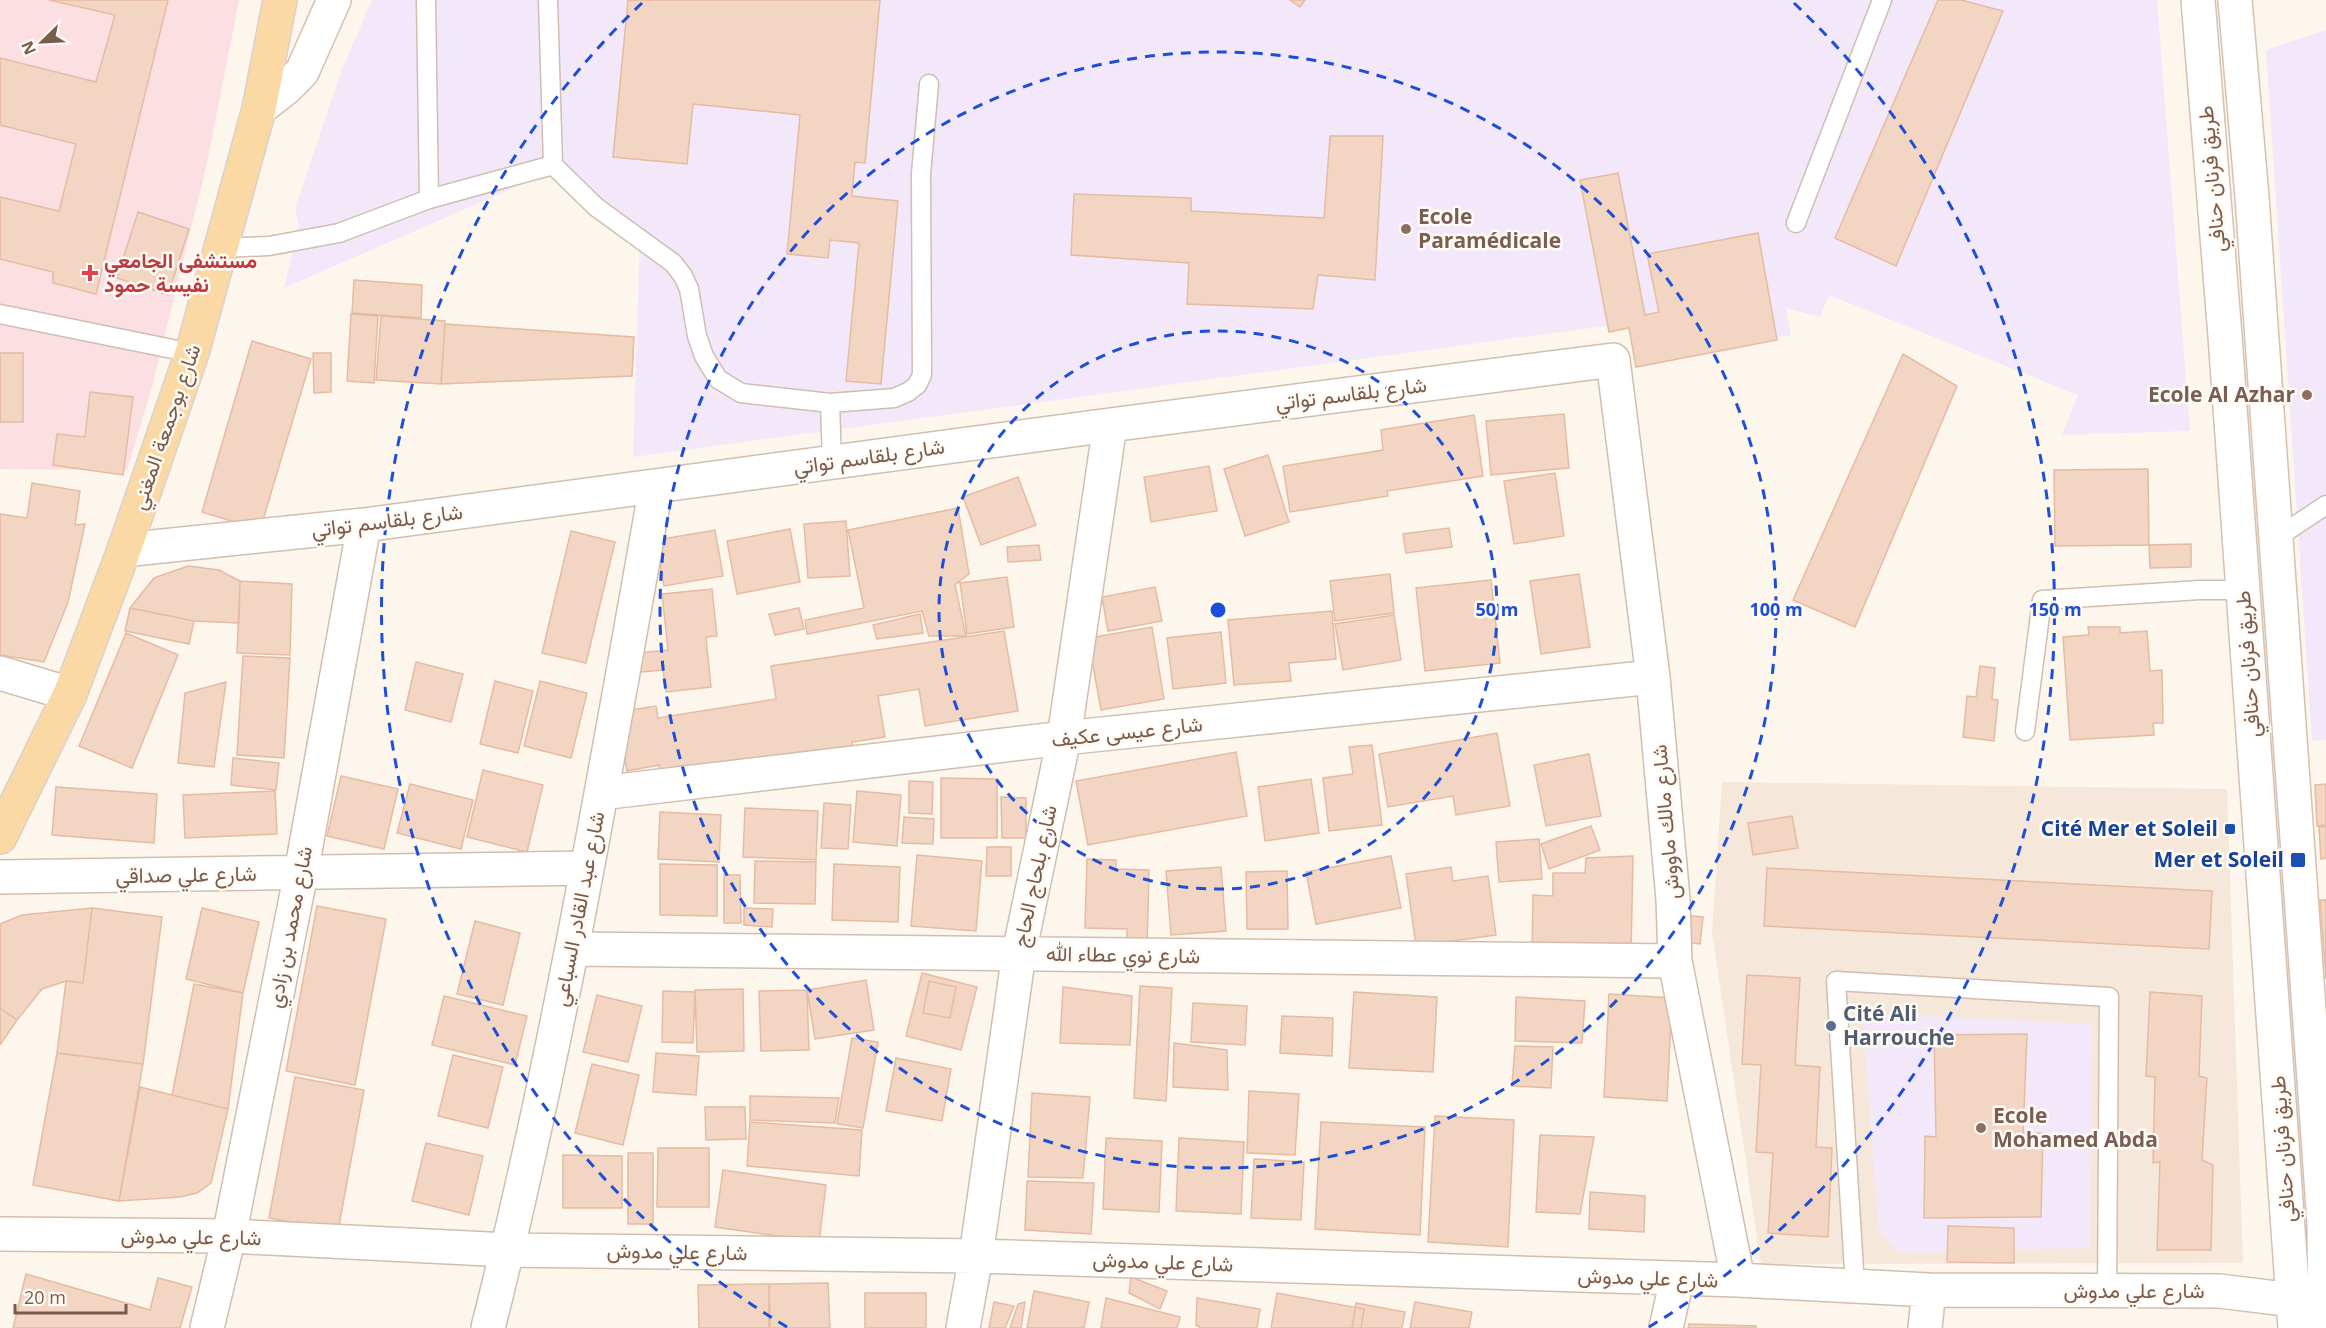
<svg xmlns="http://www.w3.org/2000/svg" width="2326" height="1328" viewBox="0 0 2326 1328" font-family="'Open Sans',Vazirmatn,sans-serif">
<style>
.residential{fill:#f5e8da}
.education{fill:#f3e8fa}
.medical{fill:#fbdfe3}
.building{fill:#f3d5c3;stroke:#e6bba3;stroke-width:1.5}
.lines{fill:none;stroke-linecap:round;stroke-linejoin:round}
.service-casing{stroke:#d1beb0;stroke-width:21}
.minor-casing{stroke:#d1beb0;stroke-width:36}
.tertiary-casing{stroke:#d1beb0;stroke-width:36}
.secondary-casing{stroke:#d6c0b0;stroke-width:36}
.primary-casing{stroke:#dad1cd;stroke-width:36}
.service{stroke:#fff;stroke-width:18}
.minor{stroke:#fff;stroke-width:33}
.tertiary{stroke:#fff;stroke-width:33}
.secondary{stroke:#fff;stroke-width:33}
.primary{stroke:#fbd9a5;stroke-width:33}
.ring{fill:none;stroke:#1d4ed8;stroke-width:3;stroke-dasharray:10 8}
.education-dot{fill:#8d6e63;stroke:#fffaf3;stroke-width:2}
.health-dot{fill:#e0444e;stroke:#fffaf3;stroke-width:2}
.transit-dot{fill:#1a4fb4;stroke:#fffaf3;stroke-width:2}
.service-dot{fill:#5c6f8a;stroke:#fffaf3;stroke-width:2}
.labels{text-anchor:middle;stroke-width:5;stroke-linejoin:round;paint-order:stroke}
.street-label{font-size:21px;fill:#7a5c4d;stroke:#fffaf3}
.education-label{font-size:21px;font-weight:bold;fill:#785e54;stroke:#fffaf3;text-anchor:start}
.health-label{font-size:21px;font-weight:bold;fill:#be3a42;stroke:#fffaf3;text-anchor:start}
.transit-label{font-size:21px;font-weight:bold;fill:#164399;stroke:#fffaf3;text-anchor:end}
.service-label{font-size:21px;font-weight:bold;fill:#4e5e75;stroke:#fffaf3;text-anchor:start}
.centre{fill:#1d4ed8;stroke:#fffaf3;stroke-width:3}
.ring-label{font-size:18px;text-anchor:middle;font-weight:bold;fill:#1d4ed8;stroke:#fffaf3;stroke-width:5;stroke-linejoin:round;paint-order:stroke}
</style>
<rect width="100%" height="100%" fill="#fdf6ec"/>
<!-- residential -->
<path class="residential" d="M1722,782L2227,789L2243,1263L1761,1264L1712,932Z"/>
<!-- education -->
<path class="education" d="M372,0H2157L2190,431L2062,435L2078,395L1829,295L1820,317L1786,308L1791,335L1658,353L1651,320L633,457L640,233L623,213L566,176L534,179L284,288L299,226L295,208L341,72Z
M2326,30V740L2312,741L2266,50Z
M1862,1013L2092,1024L2090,1248L1900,1253L1879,1231Z"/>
<!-- medical -->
<path class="medical" d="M0,0H239L207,163L153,383L127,470L0,469Z"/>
<!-- building -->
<path class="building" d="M49,0H168L96,294L53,283V272L0,259V197L59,211L76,144L0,125V58L96,82L115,15Z
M628,0H880L865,163L855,162L852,196L898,201L881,384L846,381L859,243L830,240L828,258L787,254L800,115L693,104L687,164L613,157Z
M1290,0H1305L1300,7Z
M1938,0H1961L2003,11L1896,266L1835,238Z
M1330,136H1383L1375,280L1318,275L1313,309L1187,304L1189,263L1071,255L1074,194L1191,198V211L1324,218Z
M1618,173L1645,315L1659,312L1647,254L1758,233L1777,340L1636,367L1629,328L1609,332L1580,180Z
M138,212L189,229L168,295L117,278Z
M354,280L422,285L421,318L352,313Z
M351,314L378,316L374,383L347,381Z
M381,316L445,321L441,384L376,380Z
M445,324L634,337L632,376L441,384Z
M252,341L311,359L260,530L202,512Z
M0,353H23V422H0Z
M313,353H331V392L314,393Z
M1903,354L1957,386L1855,627L1793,600Z
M90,392L133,397L123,475L53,465L57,434L85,437Z
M1564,414L1569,468L1491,475L1486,421Z
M1474,415L1483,476L1387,491L1388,496L1290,512L1283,466L1383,450L1381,430Z
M1268,455L1289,522L1245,536L1224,469Z
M1209,466L1217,511L1151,522L1144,477Z
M2148,469L2149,545L2055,546L2054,470Z
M1555,473L1564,536L1514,544L1504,481Z
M1018,477L1036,525L981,545L963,497Z
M32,483L80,491L75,525L85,524L68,602L44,662L0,655V514L27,518Z
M958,508L969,574L955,585L966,636H929L922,611L807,634L805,620L864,608L848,530Z
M846,521L850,576L808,578L804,524Z
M1449,528L1452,547L1406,553L1403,534Z
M790,529L800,582L737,594L727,541Z
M715,530L723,576L664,586L656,540Z
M571,531L615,542L586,663L542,653Z
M2191,544V567L2150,568L2149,545Z
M1039,545L1041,560L1008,562L1007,547Z
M188,566L219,570L240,581L239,623L194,621L130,608L154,578Z
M1390,574L1394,613L1335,621L1330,581Z
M1579,574L1590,647L1541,654L1530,581Z
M1007,577L1014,627L967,634L960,583Z
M1491,580L1500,663L1425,671L1416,588Z
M240,581L292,584L290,655L237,653Z
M1155,587L1162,621L1108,631L1102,597Z
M712,589L717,636L706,637L711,687L666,692L663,670L631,673L629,654L668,650L662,594Z
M130,608L194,621L189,644L125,631Z
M799,608L804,629L775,635L769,614Z
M1332,611L1336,659L1289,663L1291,681L1234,685L1228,620Z
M920,614L923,633L877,639L873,625Z
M1394,615L1401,660L1343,670L1335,624Z
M1152,627L1164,699L1101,710L1088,638Z
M2088,627H2120V633L2147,631L2150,671L2162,670L2163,723H2153L2154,735L2070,740L2063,637L2089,635Z
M1004,631L1018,711L925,726L919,689L878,696L885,737L852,742L854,750L661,781L659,765L627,771L617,712L656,706L658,718L776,699L771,666Z
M1221,632L1226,683L1173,689L1167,638Z
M126,633L178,655L132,768L79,746Z
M243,656L290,658L284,758L237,755Z
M416,662L463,674L451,722L405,710Z
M1980,666L1995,668L1992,699L1998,700L1994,741L1963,737L1967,696L1976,697Z
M495,681L533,691L518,753L480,744Z
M540,681L587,693L571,758L524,746Z
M226,682L214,767L178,763L185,693Z
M1497,733L1510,806L1456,815L1453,796L1388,807L1379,754Z
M1372,745L1382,825L1329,831L1323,778L1353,774L1349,747Z
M1236,752L1247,816L1088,845L1076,781Z
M1589,754L1601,816L1546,826L1534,765Z
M233,758L279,763L276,790L231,785Z
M483,770L543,785L527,852L467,837Z
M341,776L398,789L384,849L327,836Z
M941,778L997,779V838H941Z
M1311,779L1319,833L1265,841L1258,787Z
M909,781L933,782L932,814L909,813Z
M410,784L473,800L461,849L397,833Z
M2326,784V825L2317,826L2315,785Z
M56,787L157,794L154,843L52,835Z
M275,791L277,834L185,838L183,795Z
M857,791L901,795L897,846L853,842Z
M1001,797L1026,798V838H1002Z
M824,803L851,805L848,849L821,848Z
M745,808L818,811L816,860L743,857Z
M660,812L721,815L719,862L658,859Z
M1792,816L1798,848L1753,855L1748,823Z
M904,817L934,819L933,844L902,843Z
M1591,826L1600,850L1549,869L1541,844Z
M2326,826V858L2321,859L2319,827Z
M1539,839L1542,879L1499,882L1496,842Z
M987,847H1011V876H986Z
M917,855L982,861L976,931L911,926Z
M1391,856L1401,908L1316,924L1306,872Z
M1633,856L1631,954L1532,952L1533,895L1553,896V873H1585L1586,858Z
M1087,859L1116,860V869L1149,870L1147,949L1127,948V929L1085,928Z
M755,861L816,862L815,904L754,903Z
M660,864L717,865V916L660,915Z
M834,864L900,867L898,922L832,920Z
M1221,867L1226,931L1171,935L1166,871Z
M1451,867L1453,881L1488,876L1496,935L1416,946L1406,874Z
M1767,868L2212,891L2209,949L1764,926Z
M1287,871L1288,929H1247L1246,872Z
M724,875H740L741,923H724Z
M2320,900H2326V979Z
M317,906L386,919L355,1085L286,1071Z
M92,908L162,917L143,1064L57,1053L66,981L83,983Z
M92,908L83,983L66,981L42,989L17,1020L0,1008V924L22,915Z
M202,908L259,922L243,993L186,979Z
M744,908L773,909L772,927L744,925Z
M1681,915L1703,917L1700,944L1678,941Z
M475,921L520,933L503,1005L457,994Z
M922,973L977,987L961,1050L906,1036Z
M1747,975L1800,978L1795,1065L1820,1067L1816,1147L1832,1148L1828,1237L1768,1233L1773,1153L1756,1152L1761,1065L1742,1064Z
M866,980L874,1030L815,1039L807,990Z
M929,981L956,987L950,1018L923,1013Z
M194,984L243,993L228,1109L172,1095Z
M1140,986L1172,988L1166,1101L1134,1098Z
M1063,987L1132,996L1130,1045L1060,1043Z
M743,989L744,1051L697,1052L695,990Z
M807,990L809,1050L761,1051L759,991Z
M663,991L695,992L693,1043L662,1042Z
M1354,992L1437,997L1433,1072L1349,1068Z
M2150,992L2202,996L2199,1076L2207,1078L2202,1160L2213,1165L2211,1250H2157L2160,1162L2153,1163L2155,1077L2146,1076Z
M1609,994L1672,998L1667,1101L1604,1097Z
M597,995L642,1006L628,1062L583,1052Z
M444,996L527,1016L515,1065L432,1045Z
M1516,997L1585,1001L1582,1043L1515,1041Z
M1193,1003L1247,1006L1245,1045L1191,1042Z
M0,1008L17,1020L0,1045Z
M1282,1016L1333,1018L1332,1056L1280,1053Z
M2027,1034L2023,1133H2043L2041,1217L1924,1218L1925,1136L1936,1137L1934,1035Z
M852,1038L878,1042L863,1128L837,1124Z
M1174,1043L1227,1050L1228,1090L1173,1087Z
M1515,1046L1553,1047L1551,1088L1512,1086Z
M57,1053L143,1064L119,1201L33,1185Z
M656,1053L699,1056L696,1095L653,1092Z
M453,1055L503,1067L488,1128L438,1116Z
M896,1058L951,1069L942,1121L886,1111Z
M592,1064L639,1075L623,1145L575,1133Z
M295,1077L364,1090L338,1231L269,1218Z
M140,1087L228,1109L211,1183L197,1193L180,1197L119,1201Z
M1249,1091L1299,1094L1295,1155L1247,1153Z
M1032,1093L1090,1097L1083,1178L1028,1177Z
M750,1096L839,1098L835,1123L750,1120Z
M705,1107H745L746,1139L706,1140Z
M1435,1116L1514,1120L1508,1247L1428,1242Z
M750,1122L862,1130L859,1176L747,1166Z
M1321,1122L1425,1127L1420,1235L1315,1229Z
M1540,1135L1594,1137L1580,1214L1536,1212Z
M1106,1138L1162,1141L1159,1212L1103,1209Z
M1179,1138L1244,1142L1241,1214L1176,1211Z
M426,1143L483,1156L469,1215L412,1201Z
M658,1148H709V1207H657Z
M628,1153H653V1224H628Z
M563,1155L622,1156V1208H563Z
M1254,1159L1304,1162L1301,1220L1251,1218Z
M723,1170L826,1185L819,1242L715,1227Z
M1027,1181L1094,1183L1091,1234L1025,1230Z
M1590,1192L1645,1196L1644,1232L1589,1229Z
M1948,1226L2014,1228V1263L1947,1262Z
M26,1274L150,1310L158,1278L192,1287L180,1328H13Z
M1131,1277L1167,1291L1160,1309L1129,1293Z
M828,1283L830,1328H770L769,1284Z
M769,1284V1328H699L698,1285Z
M1034,1291L1089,1302L1084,1328H1027Z
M865,1293H926V1328H865Z
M1277,1293L1364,1309L1361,1328H1271Z
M1106,1298L1180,1317L1177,1328H1101Z
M1197,1298L1260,1309L1257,1328H1201L1196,1325Z
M994,1302L1014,1306L1005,1328H989Z
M1025,1302L1021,1328H1010L1018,1304Z
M1415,1302L1472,1312L1469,1328H1410Z
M1356,1303L1405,1312L1402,1328H1352Z
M1689,1324L1756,1326V1328H1688Z"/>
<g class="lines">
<!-- service casing -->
<g class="service-casing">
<path id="service" d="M426,0L429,199
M548,0L553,165L596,207L673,263L683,276L689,289L697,336L704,356L718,379L741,393L830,403L894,398L908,392L917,385L922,375L921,174L929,84
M1796,223L1882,0
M221,248L269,246L339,233L429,199L553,165
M0,314L192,353
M830,403L832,462
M2275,539L2326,505
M2025,731L2042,600L2200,590H2243
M1855,1286L1836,981L2109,997L2107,1291"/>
</g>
<!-- minor casing -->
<g class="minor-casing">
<path id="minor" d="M124,550L364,525L1110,425L1613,360L1653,677L1673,899L1675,961L1738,1280
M601,793L1064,738L1653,677
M0,877L587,868
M572,949L1675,961
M0,1234L229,1236L508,1250L976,1256L1738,1280L1929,1290L2219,1291L2294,1300L2321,1299
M207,1328L229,1236L301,873L364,525
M488,1328C558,1051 606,768 656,487
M963,1328L976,1256L1019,953L1064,738L1110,425
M1666,1328L1677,1279
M1925,1328L1929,1290"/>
</g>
<!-- tertiary casing -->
<g class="tertiary-casing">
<path id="tertiary" d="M0,673L70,694"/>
</g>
<!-- secondary casing -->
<g class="secondary-casing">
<path id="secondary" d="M2198,0L2225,336L2295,1328
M2235,0L2252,197L2324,1223L2325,1328
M259,109L286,88L302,72L334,0"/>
</g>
<!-- primary casing -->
<g class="primary-casing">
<path id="primary" d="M0,837L70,694L124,550L192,353L259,109L280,0"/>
</g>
<!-- service -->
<use href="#service" class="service"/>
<!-- minor -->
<use href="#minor" class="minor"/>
<!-- tertiary -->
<use href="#tertiary" class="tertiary"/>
<!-- secondary -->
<use href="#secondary" class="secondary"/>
<!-- primary -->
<use href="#primary" class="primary"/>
</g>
<!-- distance rings -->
<g class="ring">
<circle cx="1218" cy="610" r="279"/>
<circle cx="1218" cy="610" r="558"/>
<path d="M787 1327A837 837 0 0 1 642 3M1794 3A837 837 0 0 1 1649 1327"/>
</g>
<!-- markers -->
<g class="education-dot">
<circle cx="1406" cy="229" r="6"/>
<circle cx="2307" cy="395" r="6"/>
<circle cx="1981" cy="1128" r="6"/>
</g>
<path class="health-dot" d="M87 264h6v6h6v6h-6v6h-6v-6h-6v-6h6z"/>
<g class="transit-dot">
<rect x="2224" y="823" width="12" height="12" rx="3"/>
<rect x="2290" y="852" width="16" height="16" rx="3"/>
</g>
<circle class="service-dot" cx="1831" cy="1026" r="6"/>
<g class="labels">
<!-- street labels -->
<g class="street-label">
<text transform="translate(2212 179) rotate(-95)" y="7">طريق فرنان حنافي</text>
<text transform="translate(1351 394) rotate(-7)" y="7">شارع بلقاسم تواتي</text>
<text transform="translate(166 427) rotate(-71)" y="7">شارع بوجمعة المغني</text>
<text transform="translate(869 457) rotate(-8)" y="7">شارع بلقاسم تواتي</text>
<text transform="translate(387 521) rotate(-7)" y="7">شارع بلقاسم تواتي</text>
<text transform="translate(2248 664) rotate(-94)" y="7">طريق فرنان حنافي</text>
<text transform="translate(1127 732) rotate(-6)" y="7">شارع عيسى عكيف</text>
<text transform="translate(1666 822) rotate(-95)" y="7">شارع مالك ماووش</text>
<text transform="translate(186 875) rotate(-1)" y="7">شارع علي صداقي</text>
<text transform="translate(1035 876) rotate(-78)" y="7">شارع بلحاج الحاج</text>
<text transform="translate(579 909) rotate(-79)" y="7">شارع عبد القادر السباعي</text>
<text transform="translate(290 927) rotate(-79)" y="7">شارع محمد بن زادي</text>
<text transform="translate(1123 955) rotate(1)" y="7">شارع نوي عطاء الله</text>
<text transform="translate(2283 1149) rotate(-94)" y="7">طريق فرنان حنافي</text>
<text transform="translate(191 1237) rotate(1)" y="7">شارع علي مدوش</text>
<text transform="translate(677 1252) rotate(1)" y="7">شارع علي مدوش</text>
<text transform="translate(1163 1262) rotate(2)" y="7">شارع علي مدوش</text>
<text transform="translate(1648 1278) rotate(2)" y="7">شارع علي مدوش</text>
<text x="2134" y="1298">شارع علي مدوش</text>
</g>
<!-- education labels -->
<g class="education-label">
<text x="1418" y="224">Ecole<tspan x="1418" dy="24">Paramédicale</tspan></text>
<text x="2295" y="402" text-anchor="end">Ecole Al Azhar</text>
<text x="1993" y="1123">Ecole<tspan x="1993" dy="24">Mohamed Abda</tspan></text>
</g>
<!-- health labels -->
<g class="health-label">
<text x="104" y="268">مستشفى الجامعي<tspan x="104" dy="24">نفيسة حمود</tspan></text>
</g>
<!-- transit labels -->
<g class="transit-label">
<text x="2218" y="836">Cité Mer et Soleil</text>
<text x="2284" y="867">Mer et Soleil</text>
</g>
<!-- service labels -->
<g class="service-label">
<text x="1843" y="1021">Cité Ali<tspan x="1843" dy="24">Harrouche</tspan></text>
</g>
</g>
<circle cx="1218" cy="610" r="9" class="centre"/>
<g class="ring-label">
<text x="1497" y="616">50 m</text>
<text x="1776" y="616">100 m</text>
<text x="2055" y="616">150 m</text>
</g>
<!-- north arrow -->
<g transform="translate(42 42) rotate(246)" stroke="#fffaf3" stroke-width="4.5" paint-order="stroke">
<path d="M0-4.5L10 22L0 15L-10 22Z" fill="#7a5c4d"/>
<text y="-9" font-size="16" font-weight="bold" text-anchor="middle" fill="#7a5c4d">N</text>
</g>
<!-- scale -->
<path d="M15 1304v9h111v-9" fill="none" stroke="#7a5c4d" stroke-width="3"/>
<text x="24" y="1304" font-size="18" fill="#7a5c4d" stroke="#fffaf3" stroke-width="4.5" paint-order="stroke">20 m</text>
</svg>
